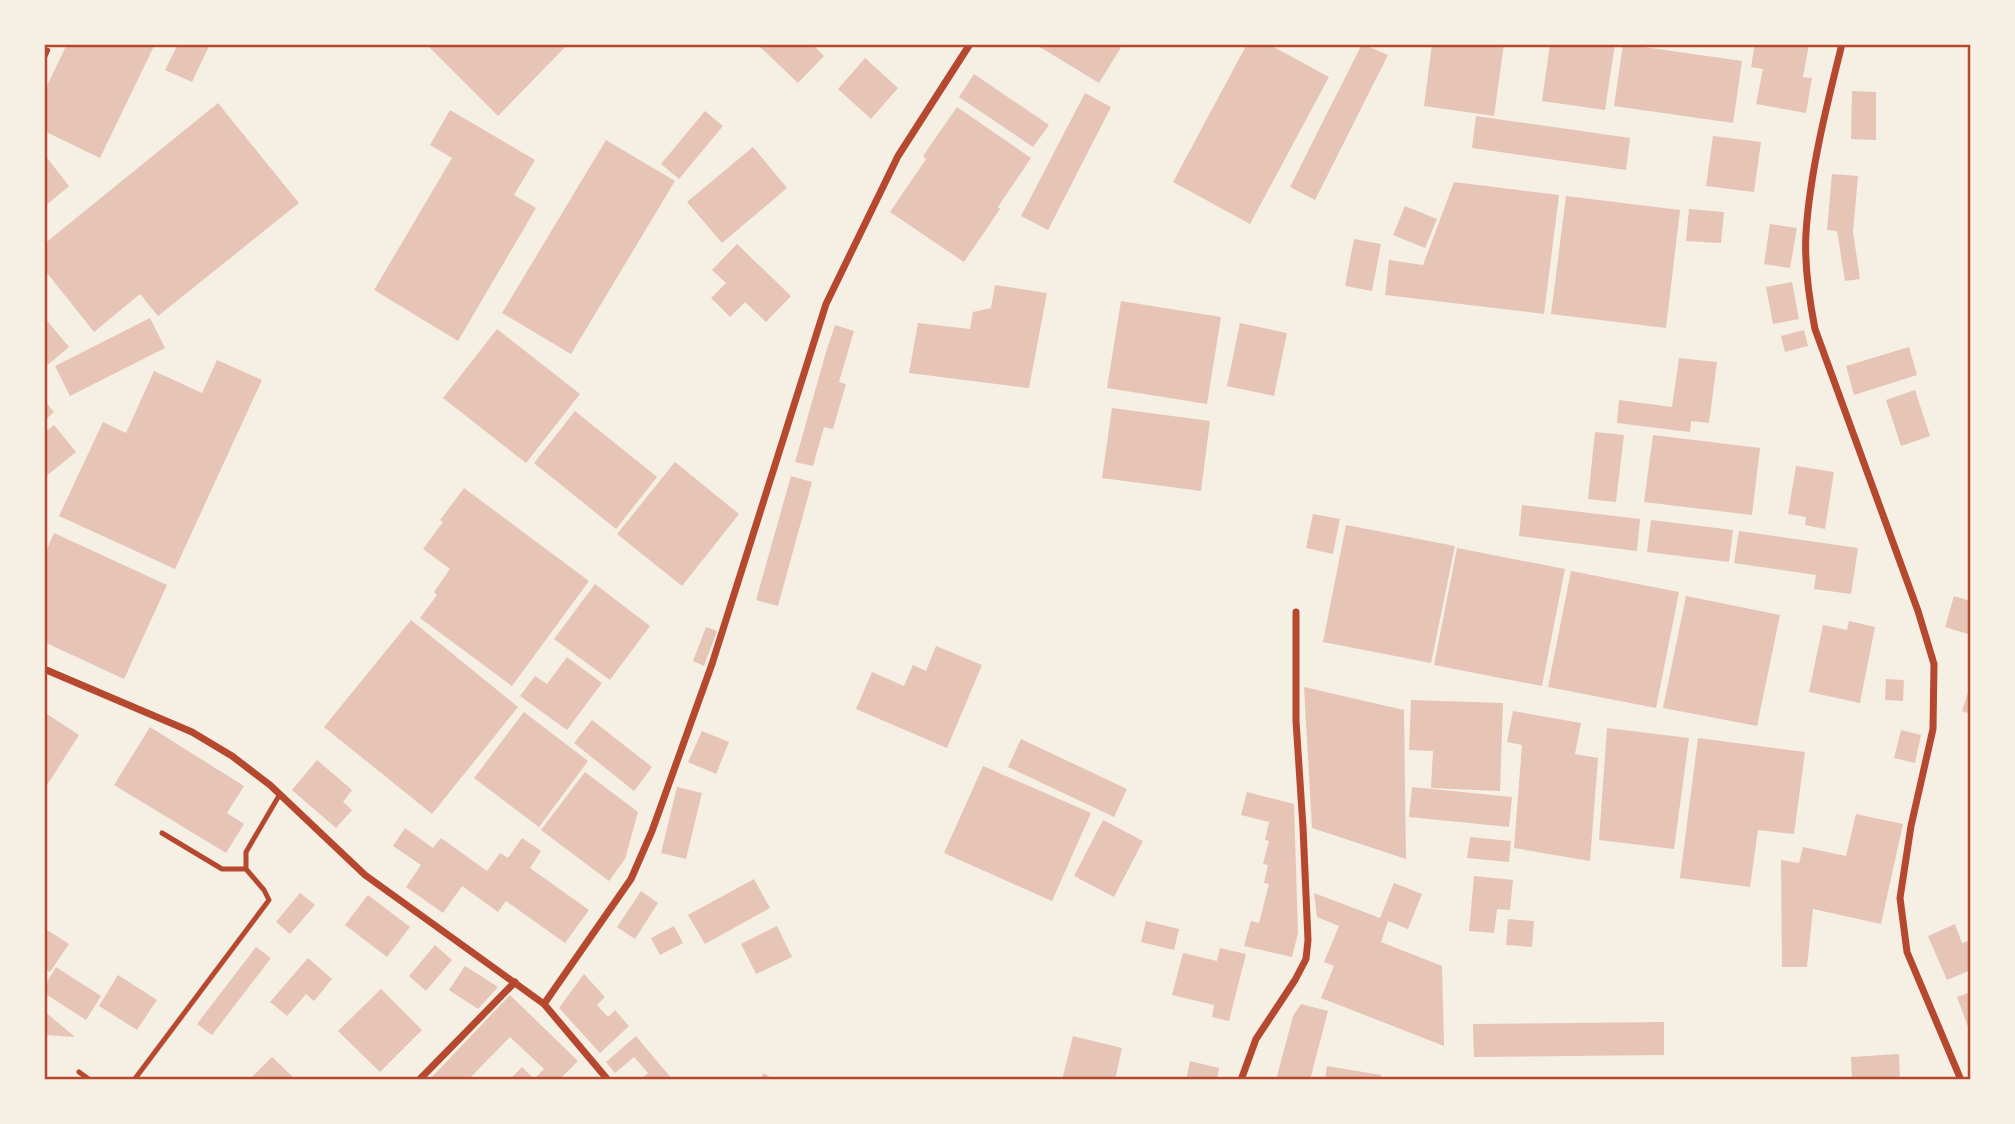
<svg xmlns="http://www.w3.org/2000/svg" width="2015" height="1124" viewBox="0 0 2015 1124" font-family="'Titillium Web',sans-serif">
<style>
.building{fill:#e6c5b7}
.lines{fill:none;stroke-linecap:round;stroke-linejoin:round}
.path{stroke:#b5482f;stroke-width:4.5}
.service{stroke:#b5482f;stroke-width:5}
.minor{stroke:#b5482f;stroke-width:7}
.neatline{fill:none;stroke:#b5482f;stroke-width:2.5}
</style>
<rect width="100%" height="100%" fill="#f6efe4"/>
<!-- building -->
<path class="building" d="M67,44H155L100,158L44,131V92Z
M178,44H210L192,82L165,70Z
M426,44H565L566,46L498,116Z
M757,44H812L824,56L798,83Z
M1035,44H1123L1099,83Z
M1247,44H1268L1329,77L1250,224L1173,182Z
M1362,44L1388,55L1315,200L1290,187Z
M1432,44H1504L1494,116L1424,106Z
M1550,44H1615L1605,110L1542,101Z
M1623,44L1742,61L1733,123L1614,106Z
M1755,44H1809L1803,77L1812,78L1806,113L1756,104L1763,69L1751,67Z
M865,58L898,88L871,119L838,89Z
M974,74L1049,125L1033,147L959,97Z
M1852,91L1876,92V140L1851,139Z
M1085,93L1111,107L1048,230L1021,216Z
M218,103L299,203L158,316L140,294L94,332L44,269V244Z
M957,107L1031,158L998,207L1000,209L964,262L890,212L926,159L923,156Z
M450,110L535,160L514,195L536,208L458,341L374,290L452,158L430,145Z
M705,111L723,126L679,179L661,164Z
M1476,116L1630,138L1626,170L1472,148Z
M1713,136L1761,142L1754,192L1706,186Z
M606,140L675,181L571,354L502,313Z
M753,147L787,188L722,243L687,202Z
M44,154L69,186L44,207Z
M1832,174L1858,176L1853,232L1860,279L1845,281L1837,231L1827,230Z
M1454,182L1559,195L1544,314L1385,295L1389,260L1423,265Z
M1566,196L1680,210L1666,328L1551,314Z
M1405,206L1437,219L1425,248L1393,235Z
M1689,209L1724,212L1721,243L1686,241Z
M1770,224L1797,228L1790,268L1764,264Z
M1354,239L1381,244L1372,291L1345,286Z
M737,244L791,296L766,322L745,302L730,317L711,298L726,283L712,270Z
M1792,282L1799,319L1773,324L1766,287Z
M995,285L1047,293L1029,388L909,373L918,323L970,329L973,312L991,308Z
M1121,301L1221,317L1207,404L1107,388Z
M44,317L69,347L44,368Z
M150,318L165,348L70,396L55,366Z
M1240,323L1287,333L1274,396L1227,386Z
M835,325L854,331L839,382L846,384L833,429L824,427L813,466L795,462L826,352Z
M497,329L580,394L526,463L443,398Z
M1804,330L1808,346L1785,352L1781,336Z
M1909,347L1917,375L1854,395L1846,366Z
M1679,358L1717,362L1709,423L1691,421L1690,432L1617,423L1619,400L1672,407Z
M217,360L262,380L175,569L59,516L103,422L126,433L154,371L202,393Z
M1915,390L1930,436L1901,446L1886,400Z
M44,400L54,412L44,421Z
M1112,408L1210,421L1201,491L1102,478Z
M575,411L657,477L616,529L534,463Z
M54,425L76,452L44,478V433Z
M1595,432L1624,435L1616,502L1588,499Z
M1653,435L1760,448L1752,515L1644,502Z
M675,462L739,514L682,586L617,534Z
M1796,466L1834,472L1825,529L1805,525L1806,517L1788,514Z
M791,476L812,482L778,606L756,600Z
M464,488L589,581L512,686L420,618L437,595L434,592L450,569L423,549L443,522L440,520Z
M1522,505L1640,519L1637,551L1519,536Z
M1313,514L1340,519L1333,554L1306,548Z
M1651,520L1733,530L1729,562L1647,552Z
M1346,525L1455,546L1431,663L1323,642Z
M1739,531L1858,548L1851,594L1814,589L1816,575L1734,563Z
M54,533L167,585L124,679L44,642V556Z
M1457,548L1565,569L1542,686L1434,665Z
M1571,571L1679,592L1656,708L1548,687Z
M595,584L650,626L610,680L554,639Z
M1686,596L1780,615L1757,726L1663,708Z
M1954,596L1971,601V635L1945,627Z
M411,620L518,707L432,814L324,727Z
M1849,621L1875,627L1860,703L1809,692L1823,625L1847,630Z
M706,627L717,631L704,666L693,661Z
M936,646L982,665L947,748L856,709L872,672L904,686L913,665L926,671Z
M567,657L602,683L567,730L520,696L535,676L547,684Z
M1886,679L1904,680L1903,701L1885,700Z
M1971,683V714L1962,711Z
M1304,687L1404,710L1406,859L1312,828Z
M1411,700L1503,703L1500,791L1431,788L1433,751L1409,750Z
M1513,711L1581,723L1575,754L1598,758L1590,861L1514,848L1522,745L1507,742Z
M44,712L79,735L44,790Z
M524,712L588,761L539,827L474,778Z
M592,720L652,767L634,791L574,743Z
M150,727L244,786L227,813L244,824L226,853L114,785Z
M1607,728L1689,738L1674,849L1599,840Z
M1901,730L1921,735L1915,763L1894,758Z
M702,731L729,742L716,774L688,762Z
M1698,738L1805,752L1794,834L1758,830L1750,887L1680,878Z
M1021,739L1127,789L1114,817L1008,767Z
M317,760L352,790L343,802L352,810L336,828L292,790Z
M983,766L1091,813L1052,901L944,853Z
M585,772L638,812L625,859L609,881L541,830Z
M677,787L702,793L686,859L661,853Z
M1412,787L1512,797L1509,827L1409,817Z
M1247,792L1294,804L1298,933L1292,957L1244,946L1251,921L1259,923L1269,884L1264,883L1268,865L1263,864L1269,841L1265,840L1269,822L1241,815Z
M1856,814L1903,824L1881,924L1813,909L1807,967H1782L1781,860L1799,863L1803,847L1846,856Z
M1103,820L1143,841L1114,897L1074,876Z
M405,828L433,848L441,838L487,871L500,853L508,858L522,838L541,851L530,868L589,910L565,943L506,901L498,912L462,886L443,913L406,887L421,865L393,846Z
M1470,837L1511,841L1509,862L1467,858Z
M1474,876L1513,880L1510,910L1497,909L1494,933L1469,931Z
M754,879L770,908L705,944L688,915Z
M1394,883L1422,894L1408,929L1388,921L1381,942L1442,966L1444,1046L1321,998L1334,966L1324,962L1339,926L1317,917L1314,893L1380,918Z
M641,891L658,903L635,939L617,927Z
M300,893L315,905L290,934L276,922Z
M368,895L410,927L387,957L345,925Z
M1508,919L1534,921L1532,947L1506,945Z
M1146,921L1179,929L1174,950L1141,942Z
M1955,924L1962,943L1971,940V970L1947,980L1928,936Z
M674,926L683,943L660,955L651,938Z
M777,926L792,957L756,974L741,944Z
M44,928L69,944L50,972L44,968Z
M435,945L452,960L426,991L409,976Z
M256,947L271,958L212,1035L197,1024Z
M1220,948L1246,954L1229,1021L1212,1017L1214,1005L1172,995L1183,953L1217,961Z
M308,958L332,979L314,1001L306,994L287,1016L270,1002Z
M465,966L498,987L478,1009L449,990Z
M56,967L101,996L86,1020L44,993V987Z
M584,974L605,997L597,1005L608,1017L615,1010L629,1026L600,1053L559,1008Z
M118,975L157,1000L137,1030L99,1006Z
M381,989L422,1030L380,1072L338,1031Z
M1971,992V1035L1957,997Z
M510,995L578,1061L559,1080H509L522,1067L534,1079L544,1069L510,1037L468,1080H431L430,1079Z
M1301,1004L1328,1011L1310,1080H1276L1293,1016Z
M44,1011L75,1037L44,1035Z
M1664,1022V1055L1474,1057L1473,1024Z
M636,1036L645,1047L673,1080H640L648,1073L634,1057L615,1073L606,1062Z
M1073,1036L1122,1048L1115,1080H1062Z
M1899,1054L1900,1080H1852L1851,1057Z
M272,1057L296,1080H249Z
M1190,1061L1219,1068L1217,1080H1186Z
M1327,1066L1381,1075L1380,1080H1325Z
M764,1073L774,1080H759Z"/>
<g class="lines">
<!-- path -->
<path class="path" d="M44,59L48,50"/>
<!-- service -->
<path class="service" d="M162,833L222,869H246
M79,1072L90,1080
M134,1080L269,900L264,890L246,869V852L280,794"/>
<!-- minor -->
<path class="minor" d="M1842,44C1827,104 1810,171 1806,233C1804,266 1809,298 1815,329L1918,611L1934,664L1933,729L1911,826L1900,898L1907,952L1961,1080
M44,669L192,732L232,756L270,785L365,875L544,1004L608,1080
M544,1004L631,879L652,831L712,664L826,304L898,156L970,44
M419,1080L515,982
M1241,1080L1256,1039L1295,980L1306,959L1308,940L1303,827L1296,721V612"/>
</g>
<!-- border -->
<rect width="2015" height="1124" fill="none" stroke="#f6efe4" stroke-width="91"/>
<rect x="46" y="46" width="1923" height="1032" class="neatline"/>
</svg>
